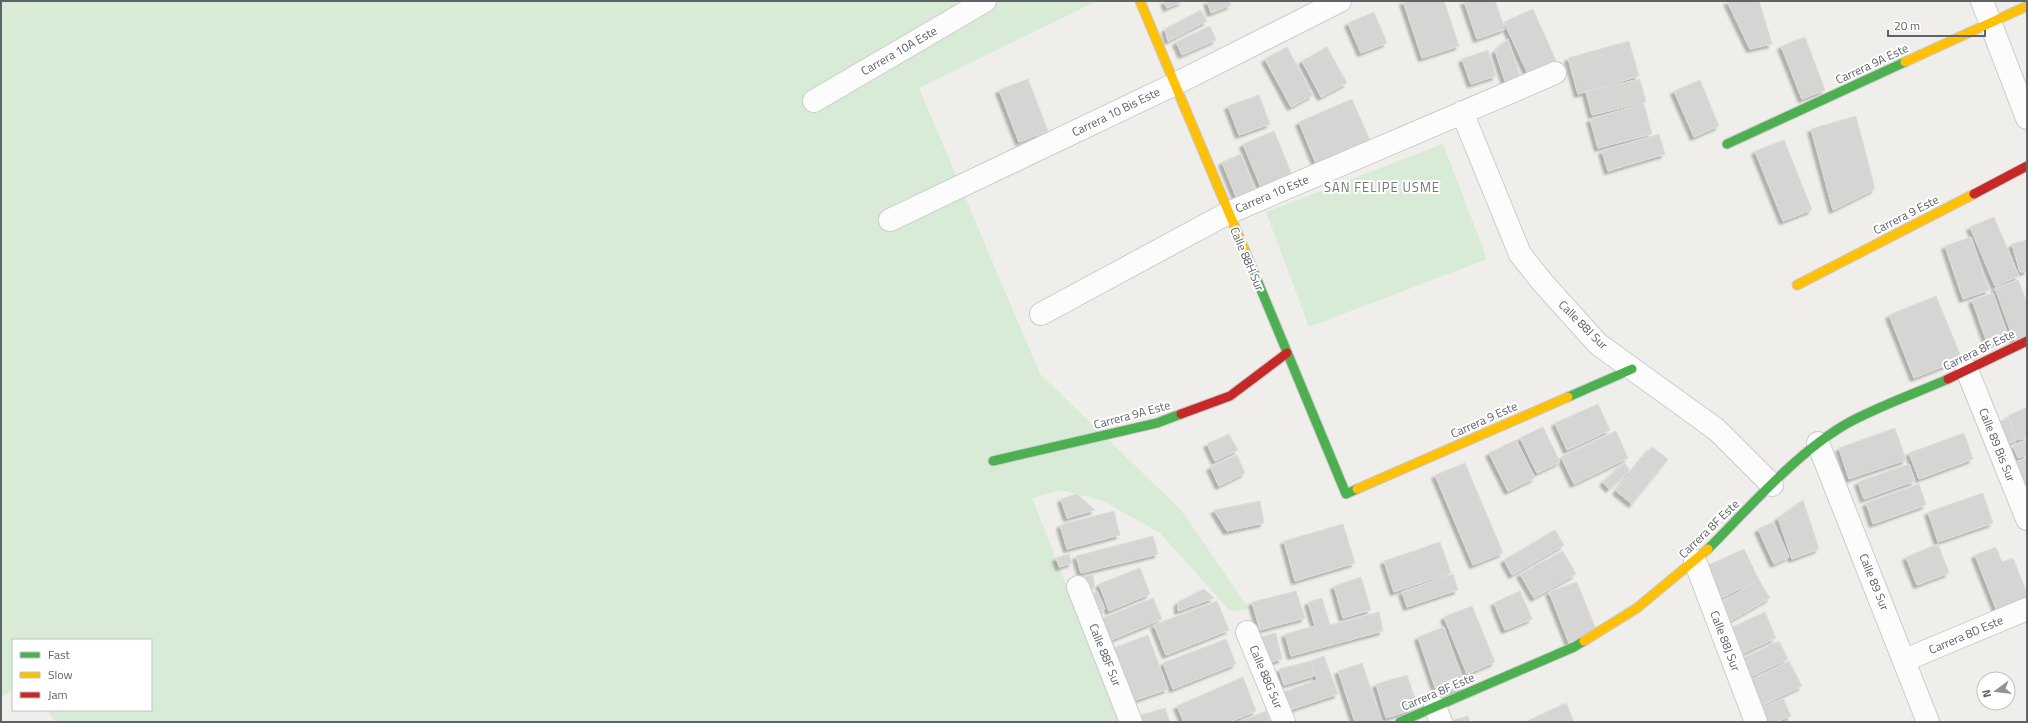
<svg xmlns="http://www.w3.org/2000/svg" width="2028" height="723" viewBox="0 0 2028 723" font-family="'Titillium Web',sans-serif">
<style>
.green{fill:#d8ebd6}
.building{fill:#d6d5d3;stroke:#deddd9;filter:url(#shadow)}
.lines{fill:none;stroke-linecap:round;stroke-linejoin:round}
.street-casing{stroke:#cbcccc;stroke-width:24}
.fast-casing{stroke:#cacacb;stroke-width:11}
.slow-casing{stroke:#cacacb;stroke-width:11}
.jam-casing{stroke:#cacacb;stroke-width:11}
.street{stroke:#fdfcfc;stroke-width:22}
.fast{stroke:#4caf50;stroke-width:9}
.slow{stroke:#ffc107;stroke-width:9}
.jam{stroke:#c62828;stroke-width:9}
.labels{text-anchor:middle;stroke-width:4;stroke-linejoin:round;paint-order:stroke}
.street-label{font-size:12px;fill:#5f6368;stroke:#fff}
.neighbourhood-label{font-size:13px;letter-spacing:1px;fill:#70757a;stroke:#fff}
</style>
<defs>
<filter id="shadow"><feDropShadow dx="-3.5" dy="3.5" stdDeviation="1" flood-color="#0004"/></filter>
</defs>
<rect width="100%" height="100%" fill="#efeeea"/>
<!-- green -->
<path class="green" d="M1,1H1097L919,88L1040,374L1181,510L1249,609L1230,611L1160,533L1103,501L1061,490L1032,498L1120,722H55L47,710H151V640H13V690L1,697Z
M1443,144L1487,259L1309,327L1266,212Z"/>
<!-- building -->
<path class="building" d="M1164,1H1183L1167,8Z
M1207,1H1229L1231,5L1211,13Z
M1403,1H1444L1459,46L1422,58Z
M1464,1H1495L1505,29L1477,39Z
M1727,1H1759L1772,44L1750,49Z
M1533,9L1557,63L1529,76L1504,22Z
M1201,10L1207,21L1168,41L1165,29Z
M1374,12L1387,43L1361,53L1348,23Z
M1210,26L1216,40L1182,55L1176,42Z
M1805,37L1825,90L1802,99L1781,46Z
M1508,39L1520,76L1505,81L1495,51Z
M1629,41L1639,76L1578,94L1568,58Z
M1287,47L1313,95L1291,107L1265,59Z
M1327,47L1347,83L1321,97L1302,61Z
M1488,50L1496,76L1471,84L1462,59Z
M1028,79L1048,131L1019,142L999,90Z
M1640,79L1646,102L1592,115L1586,92Z
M1700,80L1719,126L1694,137L1674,91Z
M1259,95L1270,124L1239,135L1228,106Z
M1352,99L1371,143L1317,166L1299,122Z
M1644,104L1652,134L1598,148L1590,119Z
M1856,116L1875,189L1833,210L1811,129Z
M1274,131L1293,177L1262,190L1243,144Z
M1659,134L1665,154L1608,171L1602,151Z
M1784,140L1812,210L1783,221L1755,151Z
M1241,154L1256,191L1237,199L1222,162Z
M1994,217L2019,276L1995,286L1970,227Z
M1971,237L1989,290L1963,299L1945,246Z
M2027,240V271L2020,272L2012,244Z
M2018,280L2027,302V336L2014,340L1995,288Z
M1993,293L2009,338L1988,345L1972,300Z
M1936,296L1962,359L1914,378L1889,315Z
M1598,404L1610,430L1567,450L1555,423Z
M2027,407V437L2019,440L2008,416Z
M2008,418L2017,440L2002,446L1993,425Z
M1543,427L1560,462L1537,473L1520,438Z
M1895,428L1906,460L1849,479L1839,448Z
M1616,431L1628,458L1574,484L1561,457Z
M1964,433L1973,459L1919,479L1909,453Z
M1229,434L1238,450L1215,461L1207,444Z
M1516,440L1535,478L1508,491L1489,453Z
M2027,440V455L2018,458L2013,446Z
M1652,447L1668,459L1632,504L1616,491Z
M1237,455L1245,473L1219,486L1210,467Z
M2027,458V495L2011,465Z
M1465,463L1503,553L1473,565L1435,475Z
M1624,463L1630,470L1609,489L1603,482Z
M1909,464L1915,481L1864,499L1858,482Z
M1919,484L1926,505L1873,524L1866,503Z
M1983,493L1993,523L1938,542L1928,512Z
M1077,494L1095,510L1067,518L1061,499Z
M1803,500L1819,549L1792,559L1778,518Z
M1260,501L1264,523L1227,531L1214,510Z
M1114,511L1120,535L1067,549L1060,525Z
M1773,522L1789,557L1774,564L1758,529Z
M1343,524L1355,563L1295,581L1284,541Z
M1555,530L1564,545L1512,575L1504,560Z
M1153,536L1158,554L1081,573L1076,556Z
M1440,542L1451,573L1394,592L1384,561Z
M1938,544L1949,573L1917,585L1906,557Z
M1996,547L2002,562L2013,558L2027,593V600L1997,611L1975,555Z
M1744,549L1759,580L1714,601L1700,569Z
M1563,551L1576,574L1534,598L1520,574Z
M1069,554L1072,563L1059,567L1056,558Z
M1140,568L1150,594L1109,611L1099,584Z
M1453,574L1458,590L1407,607L1402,592Z
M1093,575L1095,588L1084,589L1078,578Z
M1361,577L1371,610L1343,618L1334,586Z
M1759,580L1770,598L1725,624L1715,606Z
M1577,582L1597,632L1569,643L1549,592Z
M1204,589L1214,598L1178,611V602Z
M1097,591L1105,609L1095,613L1088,596Z
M1296,591L1305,618L1260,630L1252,602Z
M1520,591L1532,619L1505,630L1494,603Z
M1153,598L1162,619L1109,641L1100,619Z
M1322,598L1330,625L1379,612L1383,631L1291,656L1285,634L1315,626L1308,602Z
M1217,601L1229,630L1166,655L1154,625Z
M1472,606L1495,662L1467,674L1444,617Z
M1765,612L1776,638L1735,657L1724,631Z
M1444,627L1465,687L1438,696L1418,637Z
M1276,633L1282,659L1267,663L1261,637Z
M1148,635L1168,689L1130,702L1111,649Z
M1226,639L1236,664L1173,689L1163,663Z
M1779,641L1788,659L1744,680L1735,662Z
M1324,656L1338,694L1290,710L1284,692L1317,680L1311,661Z
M1311,661L1314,676L1284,685L1279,669Z
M1789,661L1802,686L1755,709L1743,684Z
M1362,663L1382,721L1379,722H1355L1338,671Z
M1407,675L1418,708L1386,718L1376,684Z
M1243,677L1256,711L1230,722H1184L1177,706Z
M1783,698L1791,716L1776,722H1766L1761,708Z
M1566,703L1574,722H1525Z
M1165,708L1170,722H1136L1135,717Z
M1266,711L1270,722H1239Z
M1468,716L1470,722H1450V721Z"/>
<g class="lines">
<!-- street casing -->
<g class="street-casing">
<path id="street" d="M1982,1L2027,118
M814,101L985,1
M1462,112L1520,254L1543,283L1598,344L1717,430L1772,485
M890,220L1175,84L1340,1
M1041,314L1228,213L1555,73
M1967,370L2027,519
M1818,443L1928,722
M1695,561L1756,722
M1078,587L1131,722
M1247,632L1284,722
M1905,660L2027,609
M1435,707L1441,722"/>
</g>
<!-- fast casing -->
<g class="fast-casing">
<path id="fast" d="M1727,144L1905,62
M1245,251L1346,494L1357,489
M1568,397L1632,369
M993,461L1157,423L1181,414
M1708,549C1749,508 1798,451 1848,423C1877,407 1916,393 1948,379
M1400,722L1574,647L1584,641"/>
</g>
<!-- slow casing -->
<g class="slow-casing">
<path id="slow" d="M1140,1L1245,251
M1905,62L2027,6
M1797,285L1974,194
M1357,489L1568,397
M1584,641L1637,608L1708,549"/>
</g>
<!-- jam casing -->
<g class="jam-casing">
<path id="jam" d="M1974,194L2027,166
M1948,379L2027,341
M1181,414L1230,396L1287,353"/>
</g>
<!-- street -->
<use href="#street" class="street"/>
<!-- fast -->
<use href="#fast" class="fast"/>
<!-- slow -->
<use href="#slow" class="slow"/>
<!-- jam -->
<use href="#jam" class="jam"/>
</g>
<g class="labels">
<!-- street labels -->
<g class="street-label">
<text transform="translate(899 51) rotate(-30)" y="4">Carrera 10A Este</text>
<text transform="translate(1872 64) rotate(-25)" y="4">Carrera 9A Este</text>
<text transform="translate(1116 112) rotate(-26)" y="4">Carrera 10 Bis Este</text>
<text transform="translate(1272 194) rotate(-23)" y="4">Carrera 10 Este</text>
<text transform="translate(1906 215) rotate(-27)" y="4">Carrera 9 Este</text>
<text transform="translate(1247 259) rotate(67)" y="4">Calle 88H Sur</text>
<text transform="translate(1583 325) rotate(45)" y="4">Calle 88J Sur</text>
<text transform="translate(1979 350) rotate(-26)" y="4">Carrera 8F Este</text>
<text transform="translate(1132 415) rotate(-15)" y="4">Carrera 9A Este</text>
<text transform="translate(1484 420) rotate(-24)" y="4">Carrera 9 Este</text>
<text transform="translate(1997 445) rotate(68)" y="4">Calle 89 Bis Sur</text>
<text transform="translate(1709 529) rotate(-44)" y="4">Carrera 8F Este</text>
<text transform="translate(1874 582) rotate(68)" y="4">Calle 89 Sur</text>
<text transform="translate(1966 635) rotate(-23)" y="4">Carrera 8D Este</text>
<text transform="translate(1725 641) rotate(69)" y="4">Calle 88J Sur</text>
<text transform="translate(1105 655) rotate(68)" y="4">Calle 88F Sur</text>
<text transform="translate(1266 677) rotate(67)" y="4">Calle 88G Sur</text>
<text transform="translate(1438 692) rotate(-23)" y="4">Carrera 8F Este</text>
</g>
<!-- neighbourhood labels -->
<g class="neighbourhood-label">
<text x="1382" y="192">SAN FELIPE USME</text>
</g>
</g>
<!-- border -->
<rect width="2028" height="723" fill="none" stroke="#5f6368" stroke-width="4"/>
<!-- legend -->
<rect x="12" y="639" width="140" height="72" fill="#ffffff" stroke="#bfc1c3"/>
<rect x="20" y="652" width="20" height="6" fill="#4caf50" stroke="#bfc1c3"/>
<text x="48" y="659" font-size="12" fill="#5f6368">Fast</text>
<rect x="20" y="672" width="20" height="6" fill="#ffc107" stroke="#bfc1c3"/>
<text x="48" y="679" font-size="12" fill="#5f6368">Slow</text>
<rect x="20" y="692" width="20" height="6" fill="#c62828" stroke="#bfc1c3"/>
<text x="48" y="699" font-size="12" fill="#5f6368">Jam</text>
<!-- north arrow -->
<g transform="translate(1996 691) rotate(255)"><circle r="19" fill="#ffffff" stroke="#bfc1c3"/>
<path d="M0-3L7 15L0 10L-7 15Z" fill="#919496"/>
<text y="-6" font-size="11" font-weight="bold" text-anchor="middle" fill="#5f6368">N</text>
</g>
<!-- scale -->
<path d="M1888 30v6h97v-6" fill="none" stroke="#5f6368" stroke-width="2"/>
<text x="1894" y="30" font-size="12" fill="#5f6368" stroke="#ffffff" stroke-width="3" paint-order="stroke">20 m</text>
</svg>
